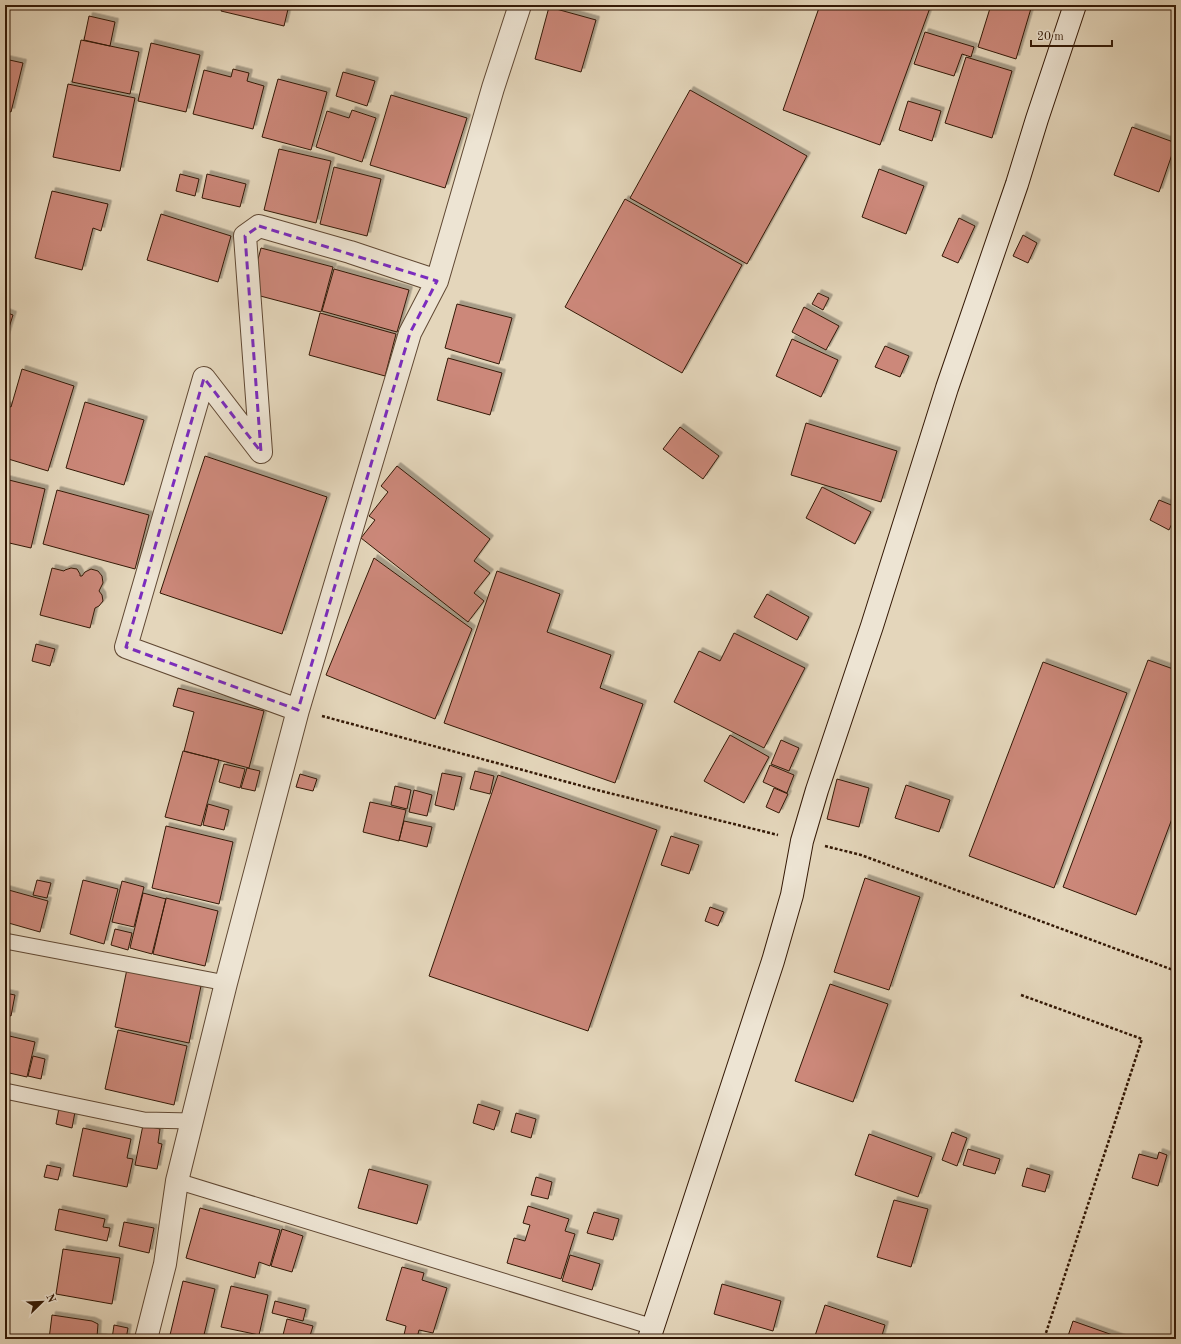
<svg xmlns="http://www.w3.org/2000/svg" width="1181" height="1344" viewBox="0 0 1181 1344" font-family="'Old Standard TT',serif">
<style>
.building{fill:#cc887a;stroke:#341906;filter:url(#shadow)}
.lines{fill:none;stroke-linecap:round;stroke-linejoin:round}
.lane-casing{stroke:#604833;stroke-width:17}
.street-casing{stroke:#604833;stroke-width:24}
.secondary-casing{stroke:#341906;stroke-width:24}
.path{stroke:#341906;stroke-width:2.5;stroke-dasharray:3 2;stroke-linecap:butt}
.lane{stroke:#ede4d3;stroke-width:15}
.street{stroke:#ede4d3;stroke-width:22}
.secondary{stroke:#ede4d3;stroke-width:22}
.marked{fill:none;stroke:#7b2cbf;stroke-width:3;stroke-dasharray:8 5;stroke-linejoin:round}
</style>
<defs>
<filter id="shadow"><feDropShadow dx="3.5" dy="-3.5" stdDeviation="0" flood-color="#0004"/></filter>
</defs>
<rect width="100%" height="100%" fill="#e4d6bb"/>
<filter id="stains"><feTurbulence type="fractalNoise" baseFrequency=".005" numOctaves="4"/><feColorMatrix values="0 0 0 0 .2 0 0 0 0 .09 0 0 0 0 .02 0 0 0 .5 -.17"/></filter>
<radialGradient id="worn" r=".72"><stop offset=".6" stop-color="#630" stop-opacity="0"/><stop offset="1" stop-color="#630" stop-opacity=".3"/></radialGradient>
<!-- building -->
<path class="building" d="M140,5H160L159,9Z
M223,5H289L284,26L221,11Z
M820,5H931L880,145L783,110Z
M991,5H1032L1016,59L978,47Z
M549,7L596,20L581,72L535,59Z
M89,16L115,22L110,46L84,40Z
M925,32L974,47L971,57L962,54L954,76L914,64Z
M81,40L139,52L130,94L72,82Z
M151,43L200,55L186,112L138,101Z
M966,57L1012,71L992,138L945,123Z
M5,59L23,63L11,112L5,110Z
M233,69L249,73L247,81L264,86L253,129L193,114L204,70L231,77Z
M343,72L375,81L367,106L336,96Z
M278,79L327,92L311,150L262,137Z
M68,84L135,98L120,171L53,157Z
M690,90L807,156L747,264L630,198Z
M391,95L467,118L445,188L370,165Z
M908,101L941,111L932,141L899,130Z
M352,110L376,118L362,162L316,147L327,111L349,118Z
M1132,127L1176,143L1159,192L1114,175Z
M279,149L331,161L316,223L264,210Z
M334,167L381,179L367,236L320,224Z
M879,169L924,186L906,234L862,217Z
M180,174L199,179L195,196L176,191Z
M207,174L246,184L240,207L202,198Z
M52,191L108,204L101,231L93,228L82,270L35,258Z
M625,199L742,265L682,373L565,307Z
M161,214L231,236L218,282L147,260Z
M959,218L975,226L958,263L942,256Z
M1023,235L1037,243L1028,263L1013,256Z
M261,248L333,267L321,312L249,293Z
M334,269L409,290L397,332L322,311Z
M818,293L829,298L823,310L812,304Z
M457,304L512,318L499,364L445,348Z
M804,307L839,326L826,350L792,332Z
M5,312L13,315L5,340Z
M320,313L396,334L385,376L309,355Z
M792,339L838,360L821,397L776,376Z
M885,346L909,356L900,377L875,367Z
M448,358L502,373L490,415L437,400Z
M22,369L74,386L48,471L5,458V405L11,407Z
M85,402L144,420L124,485L66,468Z
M806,423L897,451L881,502L791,475Z
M680,427L719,456L703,479L663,449Z
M205,456L327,497L282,634L160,593Z
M397,466L490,539L474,561L490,573L474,593L484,601L468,622L361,538L375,520L369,516L388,492L381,486Z
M5,479L45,489L31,548L5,542Z
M822,487L871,512L855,544L806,518Z
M57,490L149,515L135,569L43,544Z
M1159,500L1176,507V515L1169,530L1150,520Z
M374,558L472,629L435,719L326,675Z
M52,568L64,571L65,570L71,568L77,569L80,574V576H82L85,572L91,569L98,571L102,576L103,583L99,591L102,595L103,601L99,606L95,608L90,628L40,615Z
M497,571L560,594L547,632L611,655L600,688L643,704L615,783L444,723Z
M767,594L809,617L797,640L754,617Z
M734,633L805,668L764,748L674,702L699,651L720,661Z
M36,644L55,649L50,666L32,661Z
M1148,660L1176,670V808L1136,915L1063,887Z
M1043,662L1127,693L1054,888L969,856Z
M178,688L264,711L249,768L184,751L194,712L173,706Z
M730,735L769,757L744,803L704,781Z
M781,740L799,748L789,771L771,764Z
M183,751L219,760L201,826L165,817Z
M224,764L245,769L240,788L219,782Z
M770,765L794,775L787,793L763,782Z
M247,768L260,771L255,791L241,788Z
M475,771L494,776L490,794L470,789Z
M442,773L462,777L454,810L435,805Z
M300,774L317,779L313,791L296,787Z
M498,775L657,830L588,1031L429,976Z
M837,779L869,788L859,827L827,819Z
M906,785L950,800L939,832L895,818Z
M395,786L411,790L407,809L391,805Z
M774,788L788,794L779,813L766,807Z
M414,790L432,795L427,816L409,812Z
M370,802L406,810L399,841L363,832Z
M208,804L229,810L224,830L203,825Z
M404,821L432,827L427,847L399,840Z
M166,826L233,842L219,904L152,888Z
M671,836L699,845L689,874L661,865Z
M865,878L920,897L889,990L834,972Z
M37,880L51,883L47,898L33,895Z
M83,880L118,889L104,944L70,934Z
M122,881L144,887L134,927L112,922Z
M5,889L48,901L40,932L5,922Z
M143,893L166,899L152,954L130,948Z
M166,898L218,911L205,966L153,954Z
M710,907L724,912L718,926L705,921Z
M115,929L132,933L128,950L111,945Z
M127,969L201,986L189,1043L115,1027Z
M830,984L888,1004L853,1102L795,1081Z
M5,993L15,995L11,1016L5,1014Z
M118,1030L187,1046L174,1105L105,1089Z
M5,1035L35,1042L27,1077L5,1072Z
M33,1056L45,1059L41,1079L28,1076Z
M478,1104L500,1111L494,1130L473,1123Z
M59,1108L75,1112L72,1128L56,1124Z
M516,1113L536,1119L531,1138L511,1132Z
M143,1125L160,1129L158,1143L162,1144L157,1169L135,1165Z
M83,1128L131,1139L127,1158L133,1159L127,1187L73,1176Z
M952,1132L967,1138L957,1166L942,1160Z
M869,1134L932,1157L918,1197L855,1175Z
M968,1149L1000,1159L995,1174L963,1165Z
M1159,1152L1167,1155L1158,1186L1132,1178L1139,1154L1157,1159Z
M47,1165L61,1168L58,1180L44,1177Z
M1027,1168L1050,1175L1045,1192L1022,1186Z
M369,1169L428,1185L417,1224L358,1208Z
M536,1177L552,1182L548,1199L531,1195Z
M894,1200L928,1209L911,1267L877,1257Z
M528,1206L569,1219L565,1231L575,1234L561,1279L507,1263L514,1238L525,1241L530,1225L523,1223Z
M200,1208L280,1230L270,1266L259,1262L255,1278L186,1258Z
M59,1209L105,1219L103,1227L110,1228L107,1241L55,1230Z
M594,1212L619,1219L613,1240L587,1233Z
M124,1222L154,1228L149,1253L119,1246Z
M282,1229L303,1236L292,1272L271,1266Z
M63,1249L120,1258L112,1304L56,1294Z
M570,1255L600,1264L592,1290L562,1281Z
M402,1267L424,1273L422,1280L447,1288L433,1333L419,1330L417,1338L404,1335L406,1326L386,1320Z
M183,1281L215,1289L203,1339H189L170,1335Z
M722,1284L781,1301L773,1331L714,1314Z
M231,1286L268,1295L259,1335L221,1327Z
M275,1301L306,1309L303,1321L272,1313Z
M825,1305L885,1325L881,1339H814Z
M52,1315L92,1321L98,1324L97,1337L104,1338L103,1339H49Z
M287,1319L313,1326L309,1339H282Z
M1073,1321L1124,1339H1067Z
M114,1325L128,1328L126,1339H112Z"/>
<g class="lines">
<!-- lane casing -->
<g class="lane-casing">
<path id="lane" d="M5,941L226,983
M5,1091L144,1120L192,1121
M177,1181L653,1327"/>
</g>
<!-- street casing -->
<g class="street-casing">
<path id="street" d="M298,710L126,647L204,378L261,452L245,236L259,226L350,252L437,281
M146,1339L165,1264L177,1181L226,983L298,710L410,333L437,281L493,88L520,5"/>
</g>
<!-- secondary casing -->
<g class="secondary-casing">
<path id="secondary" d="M649,1339L773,961L792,895L802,841L817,790L872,626L947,388L1017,184L1037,119L1075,5"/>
</g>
<!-- path -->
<path class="path" d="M322,716L597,790L778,835
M825,846L861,855L1176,971
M1021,995L1142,1039L1044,1339"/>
<!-- lane -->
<use href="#lane" class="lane"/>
<!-- street -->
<use href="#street" class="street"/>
<!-- secondary -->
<use href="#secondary" class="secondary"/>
</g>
<!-- marked area -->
<path class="marked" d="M259,226L437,281L410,333L298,710L126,647L204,378L261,452L245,236Z"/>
<!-- margin -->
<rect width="1181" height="1344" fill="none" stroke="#e4d6bb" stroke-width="20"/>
<rect x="6" y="6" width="1169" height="1332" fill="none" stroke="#341906" stroke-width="2"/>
<rect x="10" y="10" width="1161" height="1324" fill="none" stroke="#341906"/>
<!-- north arrow -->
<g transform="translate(42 1302) rotate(67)" stroke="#ede4d3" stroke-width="3" paint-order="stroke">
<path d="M0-3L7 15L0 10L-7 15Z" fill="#341906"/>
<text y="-6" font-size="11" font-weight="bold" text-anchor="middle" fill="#341906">N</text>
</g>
<!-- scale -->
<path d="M1031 40v6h81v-6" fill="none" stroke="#341906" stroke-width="2"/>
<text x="1037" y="40" font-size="12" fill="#341906" stroke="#ede4d3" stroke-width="3" paint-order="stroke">20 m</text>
<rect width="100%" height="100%" filter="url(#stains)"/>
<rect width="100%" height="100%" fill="url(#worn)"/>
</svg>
